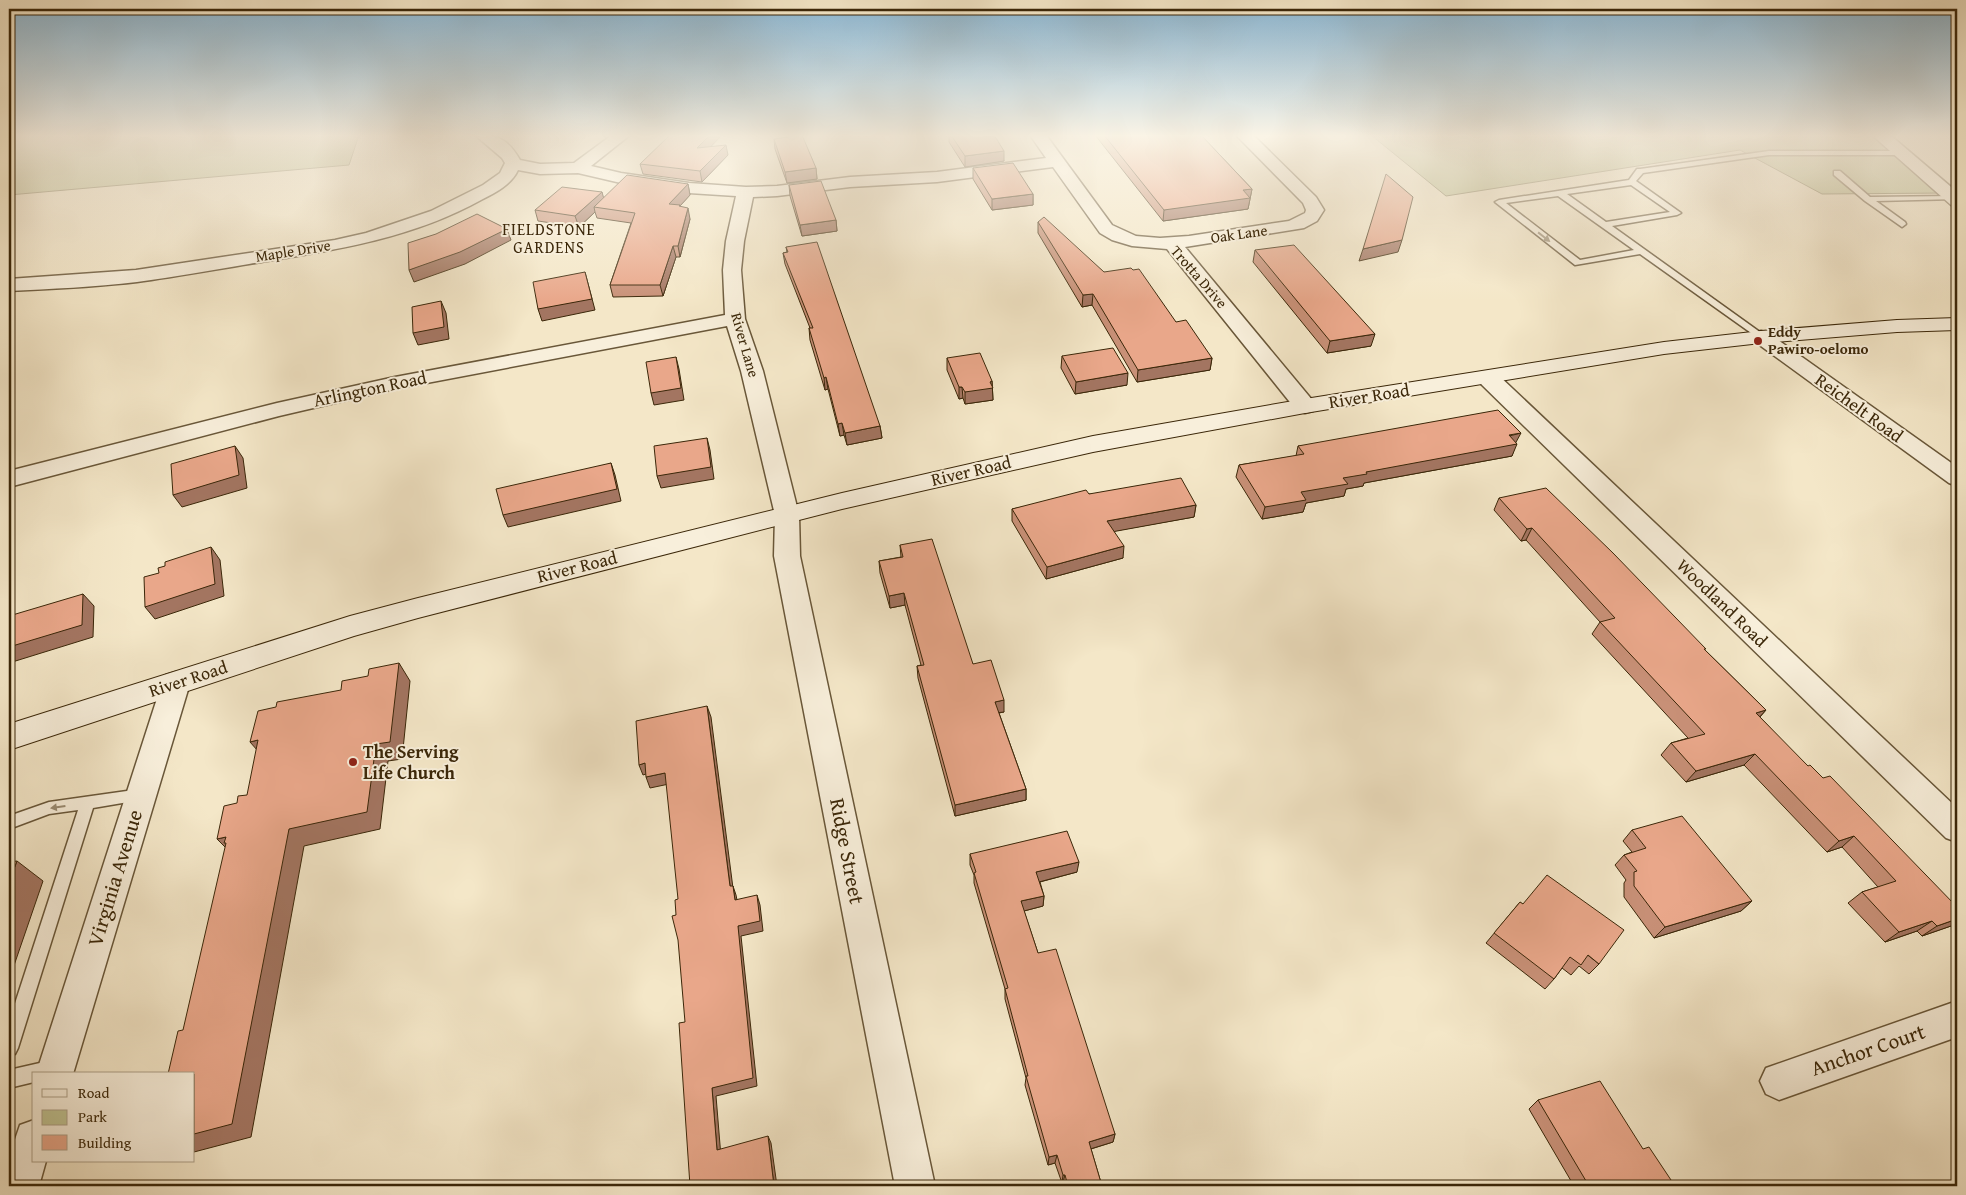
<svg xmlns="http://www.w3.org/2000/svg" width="1966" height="1195" viewBox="0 0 1966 1195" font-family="'Gentium Book Plus',serif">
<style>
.green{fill:#c0c493;stroke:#7e764e}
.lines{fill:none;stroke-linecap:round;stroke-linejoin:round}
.service-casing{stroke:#695739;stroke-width:3}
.minor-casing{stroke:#695739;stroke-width:3}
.secondary-casing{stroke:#3b2709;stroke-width:2}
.service{fill:#f8efdb;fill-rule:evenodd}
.minor{fill:#f8efdb;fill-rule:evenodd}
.secondary{fill:#f8efdb;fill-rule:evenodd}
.wall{fill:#c89077;stroke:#3b2709}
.shaded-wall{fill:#a37561;stroke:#3b2709}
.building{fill:#e9a78a;stroke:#3b2709}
.oneway{fill:#9a8b72}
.poi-dot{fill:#8f2418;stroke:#f8efdb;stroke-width:2}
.labels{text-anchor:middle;stroke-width:4;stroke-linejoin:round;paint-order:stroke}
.far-street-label{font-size:15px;fill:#3b2709;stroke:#f8efdb}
.far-poi-label{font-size:15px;font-weight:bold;fill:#3b2709;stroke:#f8efdb;text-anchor:start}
.far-neighbourhood-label{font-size:16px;letter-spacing:1px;fill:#3b2709;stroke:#f8efdb}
.street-label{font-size:18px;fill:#3b2709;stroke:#f8efdb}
.poi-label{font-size:18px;font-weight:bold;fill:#3b2709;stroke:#f8efdb;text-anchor:start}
.near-street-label{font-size:21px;fill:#3b2709;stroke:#f8efdb}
</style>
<rect width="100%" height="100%" fill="#f4e7c8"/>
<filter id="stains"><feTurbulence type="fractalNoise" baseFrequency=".004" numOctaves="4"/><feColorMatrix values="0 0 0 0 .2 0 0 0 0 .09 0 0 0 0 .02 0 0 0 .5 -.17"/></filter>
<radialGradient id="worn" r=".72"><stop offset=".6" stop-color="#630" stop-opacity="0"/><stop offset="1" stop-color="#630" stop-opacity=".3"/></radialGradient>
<!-- green -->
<path class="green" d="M9,135H359L349,165L9,195Z
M1371,135H1875L1947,193L1822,194L1740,150L1446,196Z"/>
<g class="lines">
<!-- service casing -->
<g class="service-casing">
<path id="service" d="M1769,151H1901L1905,153L1901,155H1769L1643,173L1636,181L1681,213L1677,215L1612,226L1764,335V339L1761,340L1640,254L1575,265L1495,202L1499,200L1629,180L1637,169H1640ZM1631,185L1670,212L1606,222L1567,194ZM1558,196L1634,250L1580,260L1506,203Z
M1834,171H1840L1870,197L1954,196H1957V199L1876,201L1905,222L1906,224L1902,227L1865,201L1834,175Z
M141,789L146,791L148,795L146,799L93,808L18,1048L15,1054L9,1057V1022L78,810L49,814L9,829V816L49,802Z
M53,1060L59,1063L62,1069L60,1074H34V1082L9,1088V1070Z"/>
</g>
<!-- minor casing -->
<g class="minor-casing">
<path id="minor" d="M475,135C498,135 508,139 520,160L540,164L574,163L612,135H630L591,166L621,173L689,183L746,187L777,186L850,177L937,172L1046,158L1030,135H1046L1112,225L1136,236L1160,238L1189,236L1289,221L1305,213L1306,210L1303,203L1236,135H1253L1316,197L1324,210L1317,221L1304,228L1185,247L1313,401L1316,406L1313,411L1305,413L1297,411L1167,249L1132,246L1112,240L1100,233L1053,167L937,182L850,187L777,196L753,197L744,241L741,270L745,319L763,371L799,515L800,556L935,1186H895L774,556L775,515L741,371L727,326L395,389L279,416L9,487V471L277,403L395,377L725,315L723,270L726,241L736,196L689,193L621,183L578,173L540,174L518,170C511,185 495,193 481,200C409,240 329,251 249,264C212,270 174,277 137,282C95,287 51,289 9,291V279L136,270L335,240L366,233L431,211L483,185L500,173L505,163L502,158Z
M1872,135H1890L1957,192V206L1951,205Z
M1761,331L1768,333L1957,467V486L1949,483L1754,341L1751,337L1754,333Z
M1488,372L1496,373L1957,808V842L1946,838L1480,383L1477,378L1480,373Z
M176,672L186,675L190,683L73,1074H36L162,683L166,675Z
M1957,1001V1037L1779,1100L1766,1094L1760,1081L1766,1068Z
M34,1120V1161H46L39,1186H9V1157L20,1125Z"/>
</g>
<!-- secondary casing -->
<g class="secondary-casing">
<path id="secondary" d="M1957,318V330L1897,332L1761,343L1664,354L1305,413L1093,452L842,509L418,618L354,636L9,750V724L350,616L418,598L842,493L1093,436L1305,399L1664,342L1761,331L1897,320Z"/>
</g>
<!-- service -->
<use href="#service" class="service"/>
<!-- minor -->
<use href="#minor" class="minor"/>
<!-- secondary -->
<use href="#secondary" class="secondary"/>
</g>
<!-- wall -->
<path class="wall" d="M949,135H994L1004,161L965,167L949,142Z
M1095,135H1201L1252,189L1248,209L1163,221Z
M774,139L816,168L817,179L787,183L775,149Z
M728,155L702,182L643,174L640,164Z
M973,168L1033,194V205L992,210L973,179Z
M688,184L690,195L680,206L690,219L680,257H676L663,296L613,297L610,285L631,223L597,218L595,212L579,227L538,221L535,210L602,192L603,198Z
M789,185L836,220L837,231L802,236L790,196Z
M1038,222L1104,272L1176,322L1212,358L1210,370L1137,382L1092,305L1082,307L1038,233Z
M786,247L880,426L882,438L847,445L844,435L840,436L828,389L825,390L810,340L809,328H810L785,264L783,253L787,252Z
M1255,250L1371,346L1327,353L1253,262Z
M1062,356L1127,385L1075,394L1061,368Z
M947,358L992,381L993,400L965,404L963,398L959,399L947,370Z
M1516,443L1512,456L1364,483L1363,486L1346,489L1344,496L1306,503L1303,512L1262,519L1236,477L1239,465L1296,456L1298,446Z
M1089,494L1196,505L1194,517L1114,531L1123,558L1046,579L1012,521V509Z
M1499,498L1705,650L1766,710L1760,717L1951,926L1922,936L1917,931L1885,942L1848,903L1862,892L1878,887L1842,847L1827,852L1744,765L1686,782L1661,755L1671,743L1688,738L1592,634L1600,622L1526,540L1521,541L1494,510Z
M900,545L973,664L1004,712L999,713L1026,789V800L955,816L918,678L917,666L921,665L905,605L890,608L880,573L879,561L901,557Z
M1632,830L1752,901L1741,911L1654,938L1624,897V883L1626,880L1615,865L1624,855L1632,852L1623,841Z
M970,854L1077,872L1040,882L1044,896L1043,906L1024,911L1038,953L1115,1134L1113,1142L1091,1149L1102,1186H1065L1063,1182L1062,1183L1055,1163L1048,1165L1025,1085L1026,1078L1005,999V989L974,883V875L970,865Z
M1520,902L1599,964L1589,974L1579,966L1571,975L1562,968L1554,979L1545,989L1486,943Z
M1538,1100L1643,1149L1675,1186H1574L1529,1109Z"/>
<!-- shaded-wall -->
<path class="shaded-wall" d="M710,135H722L699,159L697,148Z
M726,145L728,155L702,182L700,171Z
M1004,151V161L965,167V156Z
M816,168L817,179L787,183L785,172Z
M688,184L690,195L680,206L682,216L669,204Z
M1252,189L1248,209L1163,221L1164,210L1243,190Z
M602,192L605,203L594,207L595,212L579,227L575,216Z
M1033,194V205L992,210V199Z
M688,208L690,219L680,257L678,246Z
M836,220L837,231L802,236L800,225Z
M507,229L511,240L465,264L414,282L409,270Z
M1402,240L1398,252L1359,261L1363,249Z
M673,246L676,257L663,296L660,285Z
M585,272L595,310L542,321L538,309Z
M1093,294L1092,305L1082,307L1083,295Z
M441,301L446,313L449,339L418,345L413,333Z
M1375,334L1371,346L1327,353L1330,341Z
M676,357L679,369L684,400L654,405L651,393Z
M1212,358L1210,370L1137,382L1138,370Z
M1128,373L1127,385L1075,394L1076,382Z
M826,377L828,389L825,390L824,378Z
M992,381L993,400L965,404V392Z
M959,387H962L963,398L959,399Z
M842,423L844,435L840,436L838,424Z
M880,426L882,438L847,445L845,433Z
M1521,433L1515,444H1517L1512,456L1364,483L1363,486L1346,489L1344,496L1306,503L1303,512L1262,519L1265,507L1301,492L1343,478L1366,472Z
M707,438L710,450L714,479L661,488L657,476Z
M235,446L243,458L247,488L182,507L173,495Z
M611,463L615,475L621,501L508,527L503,515Z
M1196,505L1194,517L1106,533L1107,521Z
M1532,528L1526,540L1521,541L1527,529Z
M1124,546L1123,558L1046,579L1047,567Z
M211,547L220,560L224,596L155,619L145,607Z
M904,593L905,605L890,608L889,596Z
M83,594L94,606L93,637L9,663V647Z
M399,663L410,681L402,759L388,761L380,829L304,846L251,1137L194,1152V1134L289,829L376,744Z
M1004,700V712L995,713V702Z
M707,706L711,717L734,896L730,886Z
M1766,710L1755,722L1756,713Z
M258,740L265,759L250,742Z
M1755,754L1744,765L1686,782L1696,771Z
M645,763L649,773L643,775L639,765Z
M665,773L669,784L650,788L646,777Z
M1026,789V800L955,816V805Z
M1854,836L1842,847L1827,852L1839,841Z
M226,837L233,855L217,839Z
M17,861L43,881L9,980V882Z
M1079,862L1077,872L1035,883L1036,872Z
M733,886L736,895L739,910L735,900Z
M757,895L760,905L763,931L741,936L757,1086L716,1096L721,1157L717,1150L712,1088L738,926Z
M1044,896L1043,906L1020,912L1021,901Z
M1752,901L1741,911L1654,938L1665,927Z
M1957,919V922L1951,926L1922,936L1937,926Z
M1932,921L1917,931L1885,942L1899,932Z
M1115,1134L1113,1142L1087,1150L1089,1142Z
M768,1136L771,1143L777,1186H774Z
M1057,1155L1055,1163L1048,1165L1049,1157Z
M1063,1175H1065L1063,1182L1062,1183Z"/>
<!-- building -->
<path class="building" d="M670,135H710L697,148L726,145L700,171L640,164Z
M802,135L816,168L785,172L774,139Z
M951,135H994L1004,151L965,156Z
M1104,135H1201L1252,189L1243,190L1250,198L1164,210Z
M1013,163L1033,194L992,199L973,168Z
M1386,174L1413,197L1402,240L1363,249Z
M627,175L688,184L669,204L680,205L679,206L688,208L678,246H673L660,285H610L635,213L594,207Z
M821,181L836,220L800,225L789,185Z
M562,187L602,192L575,216L535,210Z
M477,214L507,229L460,252L409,270L408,243L436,234Z
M1044,217L1104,272L1131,268L1133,270L1139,269L1176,322L1186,320L1212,358L1138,370L1093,294L1083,295L1038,222Z
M817,242L880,426L845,433L842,423L838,424L826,377L824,378L809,328H813L783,253L788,252L786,247Z
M1294,245L1375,334L1330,341L1255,250Z
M585,272L592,299L538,309L533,282Z
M441,301L444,327L413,333L412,307Z
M1113,348L1128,373L1076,382L1062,356Z
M980,353L992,381L990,382L993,388L965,392L962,387H959L947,358Z
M676,357L681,388L651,393L646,362Z
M1498,410L1521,433L1509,435L1517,444L1366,472L1367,474L1343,478L1348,484L1301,492L1306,500L1265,507L1239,465L1304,454L1298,446Z
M707,438L711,467L657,476L654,446Z
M235,446L239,475L173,495L171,464Z
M611,463L617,489L503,515L496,489Z
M1181,478L1196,505L1107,521L1124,546L1047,567L1012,509L1086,490L1089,494Z
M1546,488L1613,553L1706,649H1704L1766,710L1756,713L1808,766L1810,765L1823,778L1830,776L1957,907V919L1937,926L1932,921L1899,932L1862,892L1896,881L1854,836L1839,841L1755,754L1696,771L1671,743L1705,734L1600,622L1615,618L1532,528L1527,529L1499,498Z
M932,539L973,664L991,660L1004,700L995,702L1026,789L955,805L917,666L924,665L904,593L889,596L879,561L903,557L900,545Z
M211,547L215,584L145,607L144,577L159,573L158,568L165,566V562Z
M83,594L82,625L9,647V616Z
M399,663L390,742L376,744L367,812L289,829L232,1124L194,1134V1074H168L178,1031L183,1030L226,843H224L226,837L217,839L224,806L237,803L238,796L247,795L258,740L250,742L258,711L276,707L277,702L341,690L342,681L368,676L369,669Z
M707,706L730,886H733L735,900L757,895L760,921L738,926L753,1078L712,1088L717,1150L768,1136L774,1186H690L679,1023L685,1022L678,940L672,916L676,915L675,900L678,899L665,773L646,777L645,763L639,765L636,721Z
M1682,816L1752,901L1665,927L1634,886V872L1637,871L1624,855L1646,848L1632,830Z
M1067,831L1079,862L1036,872L1044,896L1021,901L1038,953L1056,949L1115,1134L1089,1142L1102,1186H1068L1065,1175H1063L1057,1155L1049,1157L1026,1076H1028L1005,989L1008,988L974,873L976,872L970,854Z
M17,861L9,882V862Z
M1547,875L1624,930L1599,964L1588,955L1581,965L1570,957L1554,979L1494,933L1520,902L1523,904Z
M1600,1081L1643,1149L1649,1147L1675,1186H1589L1538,1100Z"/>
<!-- one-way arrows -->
<defs><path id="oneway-solid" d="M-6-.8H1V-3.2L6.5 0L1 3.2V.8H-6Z" transform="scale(1.25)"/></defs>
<g class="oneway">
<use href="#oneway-solid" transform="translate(1544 237) rotate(38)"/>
<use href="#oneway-solid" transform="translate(58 807) rotate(172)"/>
</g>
<!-- sky -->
<linearGradient id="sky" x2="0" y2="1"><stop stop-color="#8ab8d6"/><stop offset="0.45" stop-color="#faf4e6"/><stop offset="1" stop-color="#faf4e6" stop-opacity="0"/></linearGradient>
<rect width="1966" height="302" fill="url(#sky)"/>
<!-- markers -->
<g class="poi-dot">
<circle cx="1758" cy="341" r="5"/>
<circle cx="353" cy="762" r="5"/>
</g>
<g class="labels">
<!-- far-street labels -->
<g class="far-street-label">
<text transform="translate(1239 234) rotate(-8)" y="5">Oak Lane</text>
<text transform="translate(293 251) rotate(-9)" y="5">Maple Drive</text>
<text transform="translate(1199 277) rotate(49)" y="5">Trotta Drive</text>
<text transform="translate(745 345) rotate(74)" y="5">River Lane</text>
</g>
<!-- far-poi labels -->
<g class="far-poi-label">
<text x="1768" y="337">Eddy<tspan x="1768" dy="17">Pawiro-oelomo</tspan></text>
</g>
<!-- far-neighbourhood labels -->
<g class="far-neighbourhood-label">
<text x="549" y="235">FIELDSTONE<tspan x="549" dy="18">GARDENS</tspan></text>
</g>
<!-- street labels -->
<g class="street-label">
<text transform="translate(370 389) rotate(-12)" y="6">Arlington Road</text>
<text transform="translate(1369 396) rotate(-9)" y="6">River Road</text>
<text transform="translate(1859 408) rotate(36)" y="6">Reichelt Road</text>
<text transform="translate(971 471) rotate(-13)" y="6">River Road</text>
<text transform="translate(577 567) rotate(-14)" y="6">River Road</text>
<text transform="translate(1722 603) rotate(44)" y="6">Woodland Road</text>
<text transform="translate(188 679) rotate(-18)" y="6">River Road</text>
</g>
<!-- poi labels -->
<g class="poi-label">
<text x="363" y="758">The Serving<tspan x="363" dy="21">Life Church</tspan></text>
</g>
<!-- near-street labels -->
<g class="near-street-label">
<text transform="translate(847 851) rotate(79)" y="7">Ridge Street</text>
<text transform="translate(115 878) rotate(-73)" y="7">Virginia Avenue</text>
<text transform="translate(1868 1050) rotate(-19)" y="7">Anchor Court</text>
</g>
</g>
<!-- margin -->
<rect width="1966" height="1195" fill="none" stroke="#f4e7c8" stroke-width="30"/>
<rect x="10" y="10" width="1946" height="1175" fill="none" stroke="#3b2709" stroke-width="2.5"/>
<rect x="15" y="15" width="1936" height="1165" fill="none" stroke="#3b2709"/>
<!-- legend -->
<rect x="32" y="1072" width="162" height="90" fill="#f8efdb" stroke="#ac9f87"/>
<rect x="42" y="1089" width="25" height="8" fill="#f8efdb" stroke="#ac9f87"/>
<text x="78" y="1098" font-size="15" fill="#3b2709">Road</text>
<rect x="42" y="1110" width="25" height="15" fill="#c0c493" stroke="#ac9f87"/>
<text x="78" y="1122" font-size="15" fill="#3b2709">Park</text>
<rect x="42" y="1135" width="25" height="15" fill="#e9a78a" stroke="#ac9f87"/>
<text x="78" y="1148" font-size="15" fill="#3b2709">Building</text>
<rect width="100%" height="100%" filter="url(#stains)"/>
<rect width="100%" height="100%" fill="url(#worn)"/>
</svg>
